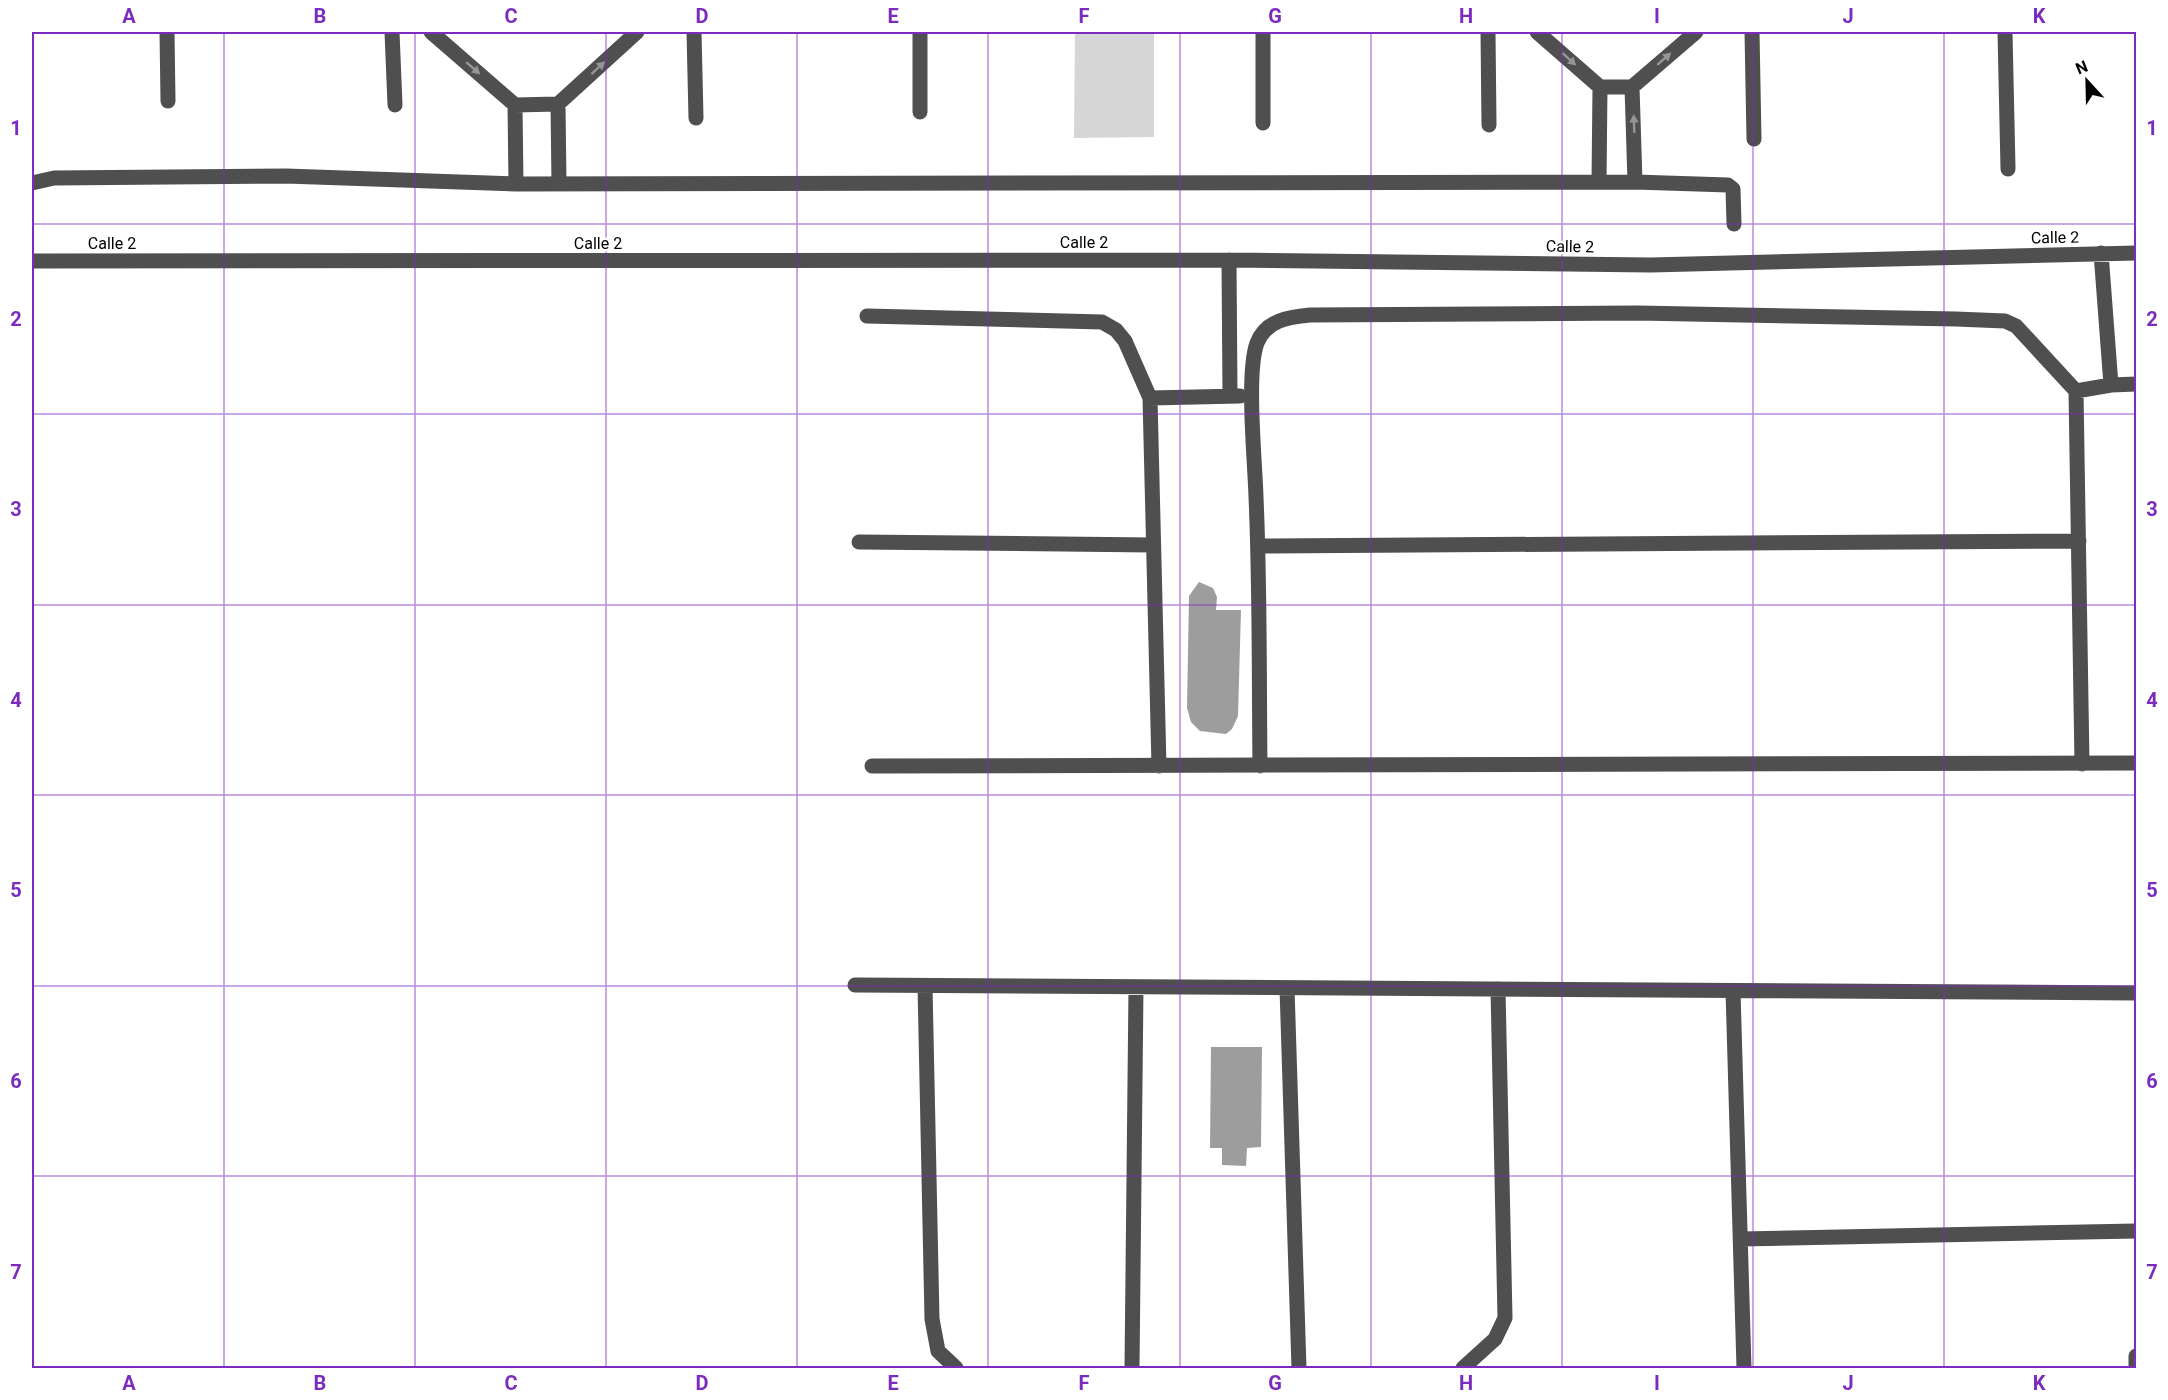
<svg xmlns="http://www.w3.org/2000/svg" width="2168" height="1400" viewBox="0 0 2168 1400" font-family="Roboto,sans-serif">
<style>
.green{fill:#d6d6d6}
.water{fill:#9d9d9d}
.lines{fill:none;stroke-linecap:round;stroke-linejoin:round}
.minor{stroke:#4f4f4f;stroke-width:15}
.oneway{fill:#959595}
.grid{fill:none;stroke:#7b2cbf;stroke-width:1.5;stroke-opacity:0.55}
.labels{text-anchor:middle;stroke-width:5;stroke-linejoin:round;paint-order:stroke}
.street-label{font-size:16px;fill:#000;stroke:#fff}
.neatline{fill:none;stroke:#7b2cbf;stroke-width:2}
.grid-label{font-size:20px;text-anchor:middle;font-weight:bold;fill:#7b2cbf}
</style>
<rect width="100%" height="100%" fill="#fff"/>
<!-- green -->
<path class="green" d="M1075,32H1154V137L1074,138Z"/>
<!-- water -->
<path class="water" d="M1199,582L1213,588L1217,597L1216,610H1241L1238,716L1232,729L1226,734L1200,731L1191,722L1187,708L1189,596Z
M1211,1047H1262L1261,1147L1247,1148L1246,1166L1222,1165V1148H1210Z"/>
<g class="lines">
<!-- minor -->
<path class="minor" d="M167,32L168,101
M392,32L395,105
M431,32L515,105L558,104L637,32
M694,32L696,118
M920,32V112
M1263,32V123
M1488,32L1489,125
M1537,32L1600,87H1632L1696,32
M1752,32L1754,139
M2005,32L2008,169
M1632,87L1635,182
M558,104L559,184
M515,105L516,184
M1599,182L1600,87
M32,183L54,178L286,176L516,184L1635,182L1728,185L1733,189L1734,224
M2101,253L2111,385
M1229,260L1230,395
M32,261L1229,260L1651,265L2136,253
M867,316L1102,322L1116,330L1125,341L1150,398L1159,766
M2076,391L2111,385L2136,384
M1150,398L1240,396
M859,542L1153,545
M1258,546L2079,541
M872,766L2136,763
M1260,766C1259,676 1260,586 1256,497C1255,461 1246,373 1257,343C1266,320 1289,317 1310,315L1638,313L1956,319L2005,321L2016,326L2076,391L2082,764
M855,985L2136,993
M925,986L932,1319L938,1351L956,1368
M1287,988L1299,1368
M1733,991L1744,1368
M1741,1239L2136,1231
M1132,1368L1136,987
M1463,1368L1495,1339L1505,1318L1498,989
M2136,1368V1356"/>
</g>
<!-- one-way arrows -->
<defs><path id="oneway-solid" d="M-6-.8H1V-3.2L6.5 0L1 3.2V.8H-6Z" transform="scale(1.5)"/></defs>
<g class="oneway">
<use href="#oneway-solid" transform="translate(1569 59) rotate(42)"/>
<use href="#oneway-solid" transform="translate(1664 59) rotate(-41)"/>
<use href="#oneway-solid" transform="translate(473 68) rotate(41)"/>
<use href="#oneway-solid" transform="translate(598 68) rotate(-43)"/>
<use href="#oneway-solid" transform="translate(1634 124) rotate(-92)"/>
</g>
<!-- grid -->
<path class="grid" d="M224,32V1368M415,32V1368M606,32V1368M797,32V1368M988,32V1368M1180,32V1368M1371,32V1368M1562,32V1368M1753,32V1368M1944,32V1368M32,224H2136M32,414H2136M32,605H2136M32,795H2136M32,986H2136M32,1176H2136"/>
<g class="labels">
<!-- street labels -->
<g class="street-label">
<text transform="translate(2055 237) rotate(-1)" y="6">Calle 2</text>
<text x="1084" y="248">Calle 2</text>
<text x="112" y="249">Calle 2</text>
<text x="598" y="249">Calle 2</text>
<text transform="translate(1570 246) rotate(1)" y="6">Calle 2</text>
</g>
</g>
<!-- border -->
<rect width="2168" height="1400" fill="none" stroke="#ffffff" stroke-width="66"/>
<!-- north arrow -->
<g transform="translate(2087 81) rotate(338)" stroke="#ffffff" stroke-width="4.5" paint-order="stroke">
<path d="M0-4.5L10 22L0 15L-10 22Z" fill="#000000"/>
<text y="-9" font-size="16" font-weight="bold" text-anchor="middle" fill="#000000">N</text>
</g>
<rect x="33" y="33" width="2102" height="1334" class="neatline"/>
<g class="grid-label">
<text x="129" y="23">A</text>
<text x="320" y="23">B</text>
<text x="511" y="23">C</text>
<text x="702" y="23">D</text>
<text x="893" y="23">E</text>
<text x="1084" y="23">F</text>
<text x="1275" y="23">G</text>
<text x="1466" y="23">H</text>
<text x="1657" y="23">I</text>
<text x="1848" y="23">J</text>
<text x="2039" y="23">K</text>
<text x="16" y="135">1</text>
<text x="2152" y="135">1</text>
<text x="16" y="326">2</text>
<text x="2152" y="326">2</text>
<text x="16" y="516">3</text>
<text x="2152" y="516">3</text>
<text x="16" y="707">4</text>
<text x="2152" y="707">4</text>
<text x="16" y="897">5</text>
<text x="2152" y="897">5</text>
<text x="16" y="1088">6</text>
<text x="2152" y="1088">6</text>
<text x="16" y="1279">7</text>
<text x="2152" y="1279">7</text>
<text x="129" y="1390">A</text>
<text x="320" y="1390">B</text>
<text x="511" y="1390">C</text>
<text x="702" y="1390">D</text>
<text x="893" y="1390">E</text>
<text x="1084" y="1390">F</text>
<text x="1275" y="1390">G</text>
<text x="1466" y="1390">H</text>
<text x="1657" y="1390">I</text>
<text x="1848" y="1390">J</text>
<text x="2039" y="1390">K</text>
</g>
</svg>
